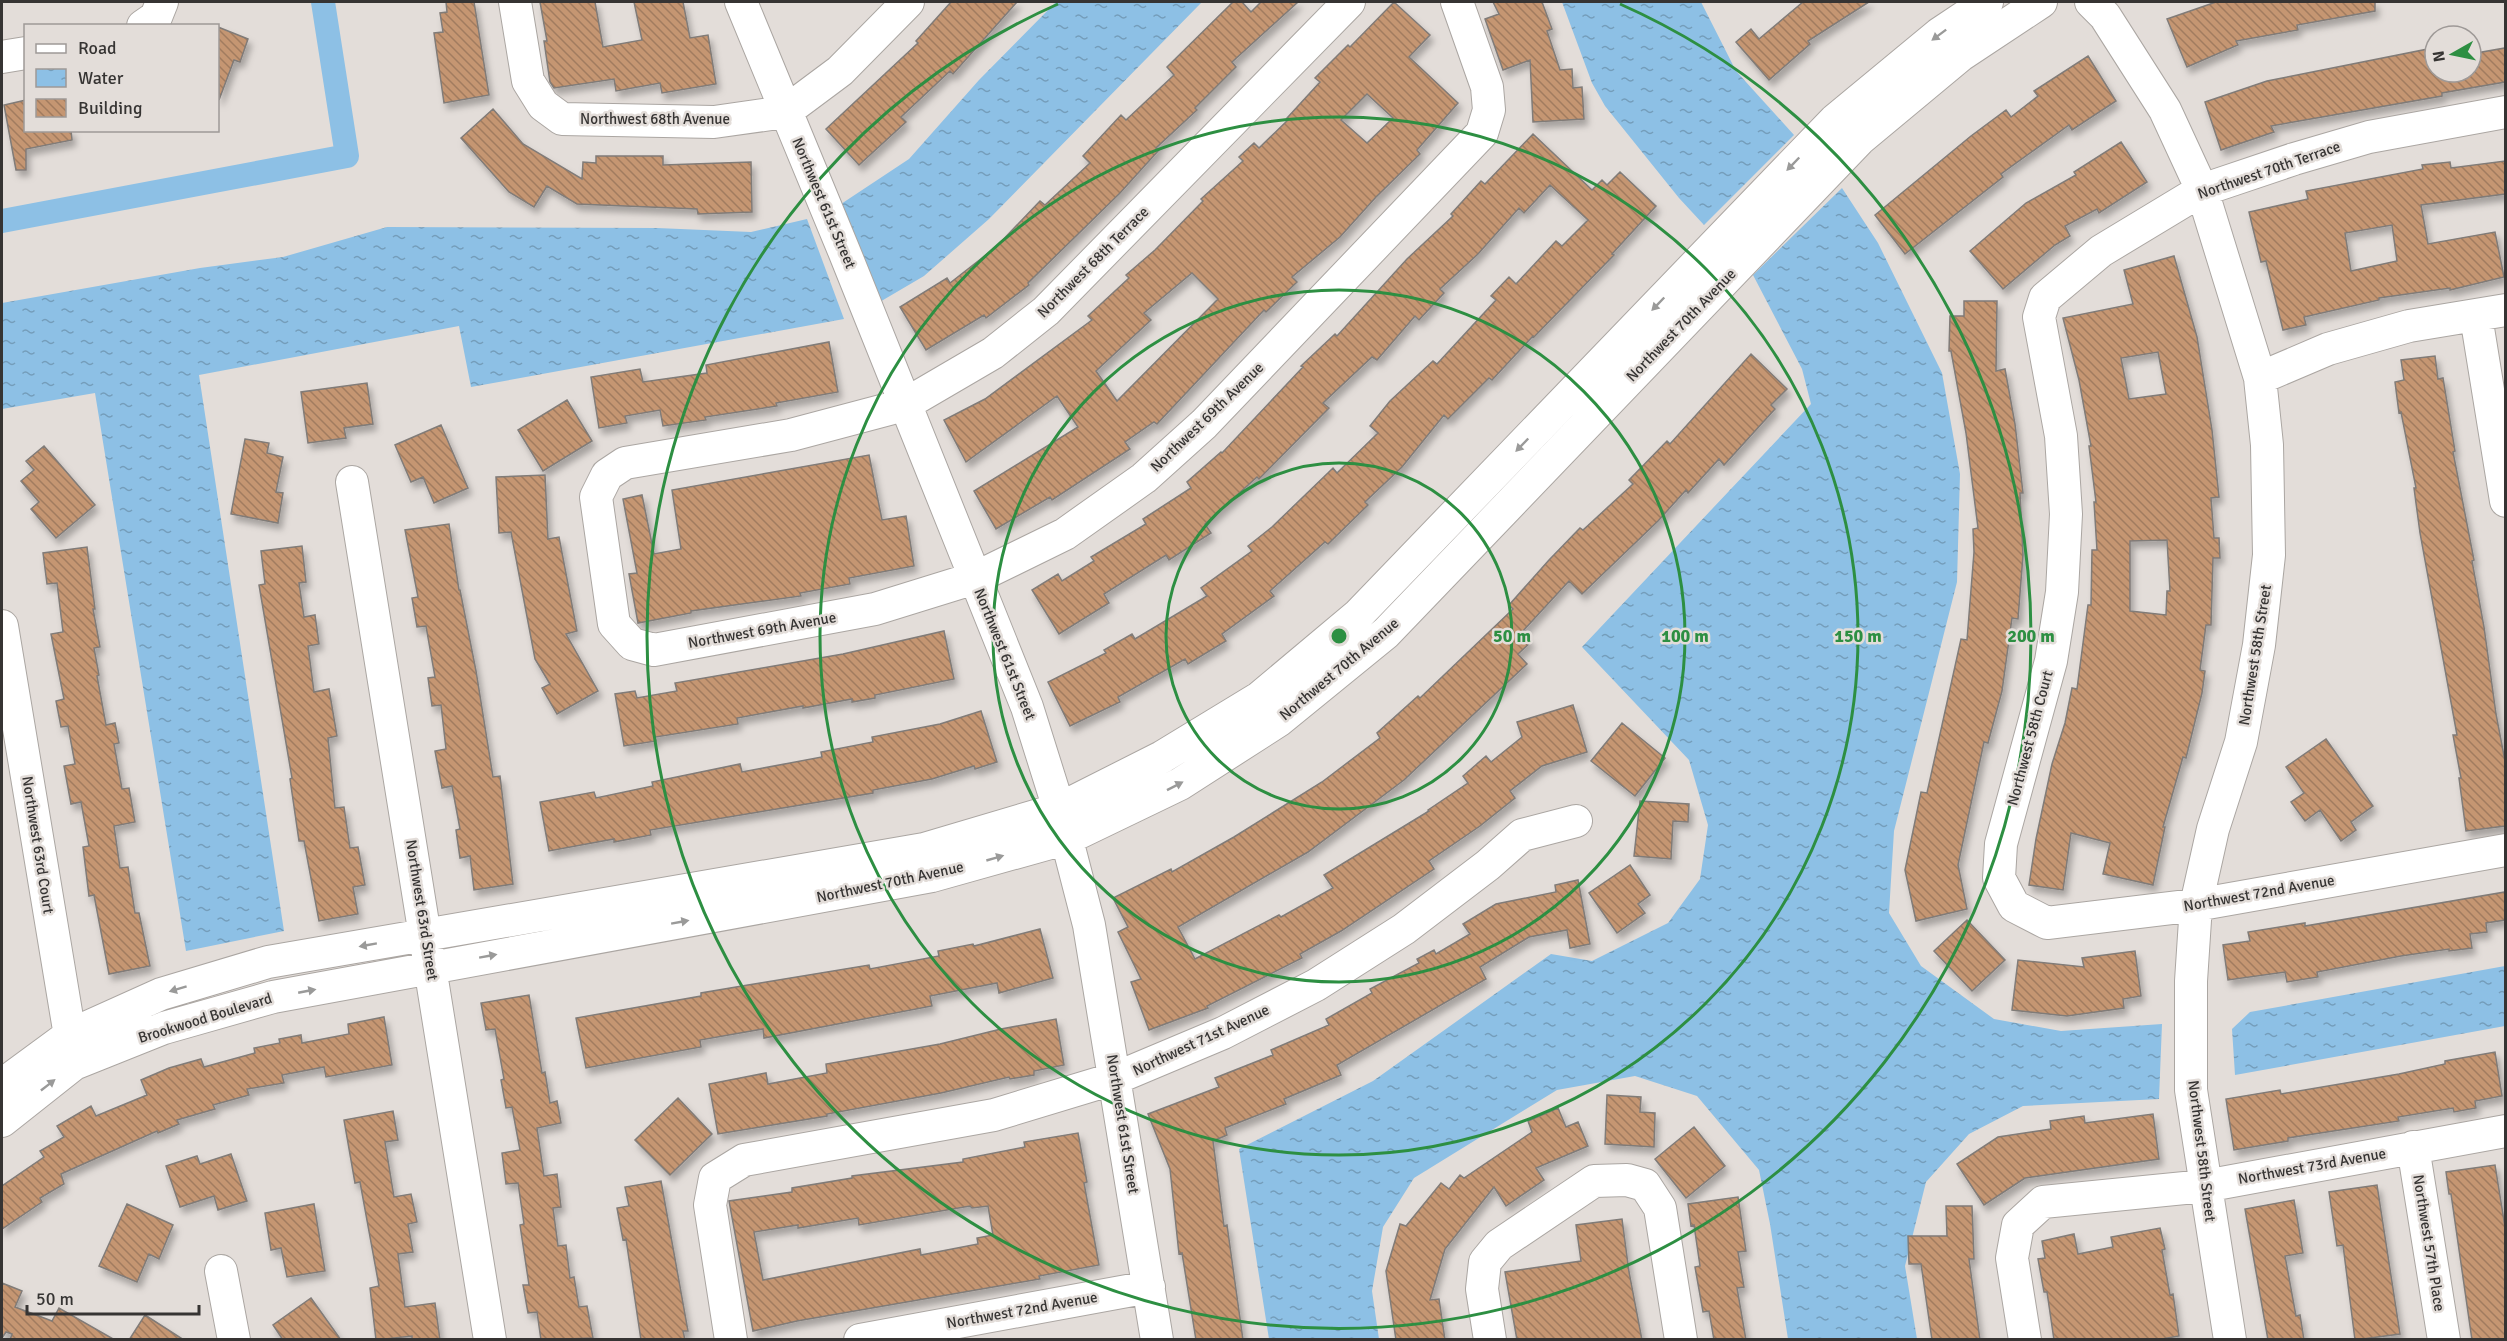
<svg xmlns="http://www.w3.org/2000/svg" width="2507" height="1341" viewBox="0 0 2507 1341" font-family="Signika,sans-serif">
<style>
.water{fill:url(#water-ripples)}
.lines{fill:none;stroke-linecap:round;stroke-linejoin:round}
.canal{stroke:#8dc0e5;stroke-width:24}
.building{fill:url(#building-back-hatch);stroke:#807b78;stroke-width:1.5;fill-rule:evenodd;filter:url(#shadow)}
.minor-casing{stroke:#aba6a2;stroke-width:34}
.minor{stroke:#fff;stroke-width:32}
.oneway{fill:#9a9a99}
.ring{fill:none;stroke:#2d8f42;stroke-width:3}
.labels{text-anchor:middle;stroke-width:5;stroke-linejoin:round;paint-order:stroke}
.street-label{font-size:15px;fill:#363433;stroke:#e3ddd9}
.centre{fill:#2d8f42;stroke:#e3ddd9;stroke-width:3}
.ring-label{font-size:18px;text-anchor:middle;font-weight:bold;fill:#2d8f42;stroke:#e3ddd9;stroke-width:5;stroke-linejoin:round;paint-order:stroke}
</style>
<defs>
<pattern id="water-ripples" width="26" height="14" patternUnits="userSpaceOnUse" patternTransform="scale(1.5)"><rect width="26" height="14" fill="#8dc0e5"/><path d="M2 4q2-2 4 0t4 0M15 11q2-2 4 0t4 0" fill="none" stroke="#749dba"/></pattern>
<pattern id="building-back-hatch" width="6" height="6" patternUnits="userSpaceOnUse" patternTransform="scale(1.5)"><rect width="6" height="6" fill="#c59672"/><path d="M-1 5l2 2M0 0l6 6M5-1l2 2" fill="none" stroke="#a17b5e"/></pattern>
<filter id="shadow"><feDropShadow dx="3.5" dy="6" stdDeviation="3" flood-color="#0004"/></filter>
</defs>
<rect width="100%" height="100%" fill="#e3ddd9"/>
<!-- water -->
<path class="water" d="M1056,2H1202L989,219L924,276L878,303L838,206L909,159L979,80Z
M1562,2H1701L1736,71L1794,135L1704,225L1679,198L1605,106L1592,83Z
M1842,188L1878,243L1942,373L1960,474L1957,582L1894,831L1889,913L1921,966L1994,1019L2061,1031L2162,1024L2159,1099L2023,1106L1969,1134L1926,1182L1905,1266L1917,1339H1788L1770,1224L1759,1170L1697,1096L1635,1076L1557,1090L1414,1178L1383,1227L1372,1291L1379,1339H1269L1239,1149L1373,1081L1551,954L1592,961L1668,923L1700,879L1708,825L1689,760L1582,647L1811,404L1802,369L1753,275Z
M807,219L844,319L471,387L459,326L199,375L284,931L186,951L95,393L2,409V303L200,268L283,257L387,227L657,228L751,232Z
M2505,966V1026L2235,1075L2232,1029L2250,1012Z"/>
<g class="lines">
<!-- canal -->
<path class="canal" d="M2,221L347,156L323,2"/>
</g>
<!-- building -->
<path class="building" d="M446,2H474L489,95L444,103L434,33L443,32L440,13L447,12Z
M540,2H595L603,47L642,40L634,2H683L690,38L708,35L716,84L662,93L660,83L616,91L614,79L554,88L550,82L544,41H547Z
M951,2H1017L953,74L950,71L901,117L906,122L859,165L826,129L918,43L916,41Z
M1233,2H1242L1251,12L1261,2H1298L1232,62L1236,67L1195,108L1197,110L1156,148L1159,150L1120,193L1028,283L1029,285L986,318L984,315L926,350L900,307L947,278L950,283L996,247L1040,201L1045,205L1090,163L1083,156L1121,115L1126,120L1174,75L1167,67Z
M1394,2L1430,35L1409,57L1458,103L1417,150L1420,154L1376,197L1340,237L1292,277L1297,282L1266,312L1264,310L1157,424L1154,422L1125,442L1130,449L1052,500L1050,497L996,529L974,491L1078,427L1057,396L966,462L944,420L985,399L1092,320L1088,316L1129,278L1126,275L1155,250L1203,201L1201,199L1243,161L1239,157L1254,143L1259,148L1289,119L1287,118L1320,82L1315,78L1348,45L1350,47ZM1367,94L1393,118L1367,143L1341,120ZM1192,273L1218,299L1117,401L1096,371L1151,320L1144,313Z
M1493,2H1542L1552,29L1547,31L1560,70L1572,69L1573,88L1582,87L1584,119L1533,122L1530,60L1503,70L1485,19L1499,14Z
M1803,2H1869L1808,41L1810,44L1769,80L1736,42L1751,29L1759,39Z
M2216,2H2375V11L2297,25L2298,30L2236,41L2238,45L2187,67L2167,19Z
M218,27L248,39L240,62L234,60L219,100Z
M2433,48L2435,72H2471V54L2505,48V82L2442,93V96L2271,126L2274,132L2221,150L2205,102L2267,81Z
M2088,56L2116,101L2072,130L2069,125L2001,174L2003,177L1905,254L1875,215L1971,136L2006,110L2011,117L2038,96L2034,91Z
M26,100V130H71L72,140L26,149V170H16L4,105Z
M493,109L523,144L582,179L583,162L596,163V156H663V165L751,162L752,212L698,214L697,209L577,204L547,186L534,207L509,192L461,138Z
M1533,134L1592,190L1602,180L1607,185L1620,172L1656,206L1612,254L1614,255L1534,337L1533,336L1492,380L1489,378L1448,419L1444,415L1402,467L1365,502L1368,505L1328,544L1325,542L1270,591L1274,596L1222,634L1226,641L1188,664L1185,659L1118,697L1120,702L1070,726L1048,682L1106,653L1104,650L1132,634L1135,639L1207,596L1201,588L1252,551L1248,546L1272,527L1333,468L1337,473L1378,433L1370,426L1390,401L1433,361L1437,364L1496,300L1491,296L1509,277L1516,284L1556,241L1562,246L1588,220L1550,185L1524,213L1519,208L1478,254L1440,289L1444,293L1419,320L1415,316L1377,360L1372,357L1323,403L1329,408L1259,479L1257,477L1205,524L1211,533L1169,560L1166,555L1104,594L1109,603L1059,634L1032,590L1058,574L1062,581L1094,561L1091,557L1146,524L1143,519L1191,488L1187,482L1221,452L1222,453L1303,367L1301,366L1335,334L1337,336L1407,259L1453,216L1451,214L1481,181L1485,184Z
M2121,142L2147,182L2099,213L2097,209L2065,226L2070,236L2055,245L2003,289L1970,251L2026,203L2076,175L2074,172Z
M2505,161V194L2421,205L2428,244L2495,232L2504,277L2450,290V288L2379,298V300L2304,317L2306,325L2283,330L2266,261L2261,262L2249,212L2308,199L2306,191L2423,169L2422,165L2450,162L2451,168ZM2392,225L2397,261L2351,271L2345,233Z
M2174,256L2197,337L2212,430L2219,497L2211,498L2214,538H2219L2220,558H2213L2211,625H2206L2200,670L2205,671L2202,693L2186,758L2183,757L2163,827H2165L2153,885L2103,874L2110,843L2071,833L2063,890L2029,885L2036,839L2052,764L2065,723L2072,688L2077,689L2088,605H2091L2092,550H2097L2094,502H2096L2089,446H2091L2079,380L2063,318L2133,304L2124,270ZM2158,352L2166,394L2129,399L2121,358ZM2167,540L2170,591H2167L2166,615L2130,611V541Z
M1964,301H1997L1996,371L2005,369L2015,424L2023,493H2020L2023,555L2018,619L2012,618L2002,691L1988,743L1984,742L1958,865L1967,909L1916,921L1905,870L1921,792L1927,793L1961,639L1967,640L1974,552L1973,529L1978,528L1966,433L1951,351H1949L1950,316H1964Z
M829,342L838,392L776,403L777,406L705,417L706,420L663,426L660,410L625,416L627,423L599,428L591,377L640,369L643,382L707,373L706,365Z
M1751,354L1787,389L1771,405L1775,409L1724,465L1719,459L1688,493L1686,490L1658,521L1582,594L1569,581L1522,632L1531,642L1518,654L1527,664L1404,780L1308,852L1178,927L1195,959L1279,915L1281,917L1333,888L1324,875L1429,811L1428,810L1468,783L1463,776L1486,756L1491,762L1522,737L1517,722L1573,705L1587,752L1542,766L1510,791L1515,798L1480,826L1429,861L1434,869L1341,931L1300,954L1302,958L1207,1006L1208,1008L1149,1030L1131,982L1141,979L1118,932L1128,927L1113,898L1171,869L1172,872L1234,837L1322,782L1380,738L1377,733L1418,696L1420,698L1513,609L1509,605L1549,560L1580,528L1583,530L1633,484L1629,480L1667,441L1670,444Z
M2435,356L2438,379L2443,378L2455,451L2453,452L2474,560L2472,561L2484,627L2496,714L2505,761V826L2466,831L2459,778H2461L2453,735H2457L2420,533L2414,488H2416L2401,412L2399,413L2395,382L2404,380L2401,360Z
M367,383L373,424L344,428L346,438L308,443L301,392Z
M567,400L592,441L543,471L518,430Z
M441,425L468,488L434,503L423,477L411,482L395,445Z
M245,439L269,443L267,453L283,457L276,492L283,493L278,523L231,514Z
M44,446L95,505L56,538L31,509L39,502L21,481L34,470L26,461Z
M869,455L882,520L906,516L914,566L849,578L850,584L800,593L801,596L691,611V613L638,623L629,574L637,573L623,499L642,495L654,554L681,549L672,490Z
M545,475L548,539L559,537L577,631L566,634L598,691L557,714L542,688L550,684L535,659L511,532L499,533L496,477Z
M449,524L459,590H460L476,671L493,777L500,776L513,884L474,890L470,856L460,858L456,830L460,829L452,786L442,788L435,751L446,749L441,705L432,706L428,678L435,677L426,626L417,627L412,598L418,597L405,530Z
M302,546L306,582L299,583L304,617L315,615L319,644L308,646L314,692L329,689L337,736L328,738L335,808L344,807L350,848L358,847L365,885L353,887L358,914L319,921L304,841H299L290,779L292,778L259,585L265,584L261,551Z
M87,547L95,609H93L100,647L94,648L99,675L97,676L106,725L115,723L119,743L114,744L122,789L129,788L135,822L114,826L120,868L128,867L135,913H139L150,966L109,974L94,895L89,896L83,847L89,846L81,802L71,804L64,766L75,764L68,726L61,727L56,701L64,699L51,634L63,632L57,583L47,584L43,553Z
M944,631L954,679L875,695V698L852,702V699L803,708V706L737,718L738,724L655,737L656,741L624,746L615,694L635,691L637,698L677,691L675,683L843,654Z
M981,711L997,762L975,769L974,766L932,779L873,790V793L650,830L651,835L614,842V839L549,851L540,802L594,792L596,798L653,786L652,782L740,764L742,772L822,757L821,752L873,742L872,737L940,724Z
M1622,723L1665,758L1635,796L1591,761Z
M2326,739L2373,806L2351,822L2356,830L2341,841L2320,810L2305,821L2291,802L2304,793L2286,767Z
M1640,801L1689,804L1688,822L1673,821L1671,859L1634,856Z
M1630,865L1650,895L1638,904L1645,913L1617,933L1589,893Z
M1578,880L1590,944L1570,948L1567,930L1529,937L1480,967L1486,979L1337,1065L1341,1075L1284,1099L1286,1104L1225,1128L1227,1135L1213,1141L1224,1226L1227,1225L1243,1340H1196L1182,1253L1179,1254L1170,1169L1148,1114L1219,1087L1215,1078L1273,1055L1271,1050L1329,1025L1326,1019L1372,993L1370,989L1419,963L1417,959L1434,950L1436,954L1470,934L1463,924L1496,904L1556,892L1555,885Z
M2505,892V920L2486,923L2487,932L2470,934L2472,948L2449,951V949L2401,956L2317,972L2318,977L2287,982L2285,972L2228,980L2223,945L2250,941L2248,932L2305,923V926Z
M1967,920L2005,960L1972,991L1934,951Z
M1040,929L1053,978L999,993L997,983L930,996L932,1006L764,1038L763,1029L700,1040L701,1047L586,1068L576,1018L701,996V993L748,985L869,965L870,969L939,956L938,951L973,944L974,946Z
M2135,951L2141,996L2123,999L2124,1008L2067,1016L2012,1010L2018,960L2084,967L2082,958Z
M529,995L542,1073L545,1072L550,1103L557,1101L561,1123L537,1128L544,1176L557,1174L561,1207L553,1208L558,1246L566,1245L570,1278L574,1277L579,1307L587,1306L593,1338L541,1340L537,1312L528,1313L523,1285H529L520,1225L524,1224L518,1183L506,1184L502,1153L520,1150L512,1107L506,1108L501,1080L504,1079L495,1029L486,1030L481,1003Z
M384,1017L392,1065L326,1077L324,1067L282,1075L284,1083L247,1089L249,1095L213,1105L215,1109L177,1120L179,1124L158,1133L157,1131L61,1174L64,1184L40,1198L42,1202L2,1229V1186L44,1157L40,1151L64,1137L57,1126L91,1106L96,1116L147,1095L141,1080L169,1068L201,1059L204,1067L255,1053L254,1048L280,1043L279,1039L301,1035L302,1043L349,1034L348,1024Z
M1056,1019L1064,1065L1034,1071V1075L1010,1079L1009,1077L941,1093L827,1114V1116L718,1134L709,1084L766,1073L768,1084L827,1073L826,1064L940,1044L1001,1029Z
M2495,1052L2502,1096L2475,1101L2476,1108L2454,1112L2453,1108L2398,1117L2399,1121L2288,1138V1141L2234,1150L2226,1099L2280,1090L2281,1094L2399,1074L2445,1064V1061Z
M1607,1095L1641,1097L1640,1112L1655,1113L1654,1147L1605,1144Z
M678,1098L712,1134L670,1175L635,1140Z
M1558,1108L1566,1127L1578,1122L1588,1146L1536,1168L1544,1180L1506,1206L1494,1187L1445,1249L1430,1300L1439,1299L1445,1340H1396L1386,1271L1400,1224L1406,1226L1441,1183L1449,1189L1460,1175L1464,1178L1532,1132L1528,1121Z
M393,1111L398,1140L385,1142L394,1197L411,1194L417,1222L408,1224L413,1252L398,1254L405,1307L435,1303L440,1340H412V1336L376,1340L370,1288L379,1286L360,1182L355,1183L344,1120Z
M2153,1114L2159,1159L2025,1178L1984,1205L1957,1164L1998,1137L2051,1129L2050,1121L2084,1116L2085,1123Z
M1694,1127L1725,1166L1686,1198L1655,1159Z
M1078,1133L1087,1182L1084,1183L1099,1265L1039,1276L1040,1279L797,1321L753,1331L729,1201L792,1192V1188L852,1178V1176L963,1162V1159L1025,1147L1024,1142ZM970,1206L972,1208L988,1206L993,1235L977,1238L978,1244L921,1255L920,1249L763,1280L754,1232L798,1225V1228L858,1218L859,1225Z
M231,1154L247,1201L218,1210L214,1196L180,1207L166,1166L197,1156L200,1164Z
M2495,1165L2505,1227V1340H2472L2451,1194H2449L2446,1172Z
M661,1181L688,1331H683L685,1340H641L626,1239L623,1240L617,1208L629,1206L625,1187Z
M2377,1185L2400,1334L2355,1340L2343,1245L2337,1246L2329,1192Z
M1738,1197L1746,1251L1738,1252L1744,1287L1737,1288L1746,1340H1714L1709,1311L1703,1312L1695,1267L1700,1266L1694,1225L1691,1226L1688,1204Z
M2294,1200L2303,1253L2285,1256L2296,1316L2300,1315L2304,1340H2268L2245,1209Z
M127,1204L173,1225L159,1259L149,1254L137,1282L99,1266Z
M314,1204L325,1271L287,1277L281,1248L271,1250L265,1213Z
M1946,1206H1972L1974,1259H1969L1980,1340H1932L1921,1264H1909L1908,1236H1947Z
M1622,1219L1629,1272L1642,1340H1517L1505,1272L1581,1261L1576,1225Z
M2160,1228L2165,1249L2162,1250L2170,1295L2173,1294L2179,1336L2156,1340H2054L2047,1292H2044L2038,1259L2045,1258L2042,1241L2074,1234L2078,1254L2113,1247L2111,1237Z
M2,1283L22,1291L15,1307L52,1321L59,1308L115,1340H10L12,1334L6,1332L2,1338Z
M311,1298L341,1340H283L273,1325Z
M145,1315L184,1340H129Z"/>
<g class="lines">
<!-- minor casing -->
<g class="minor-casing">
<path id="minor" d="M515,2L528,81L543,105L562,119L714,122L785,112L840,71L908,2
M741,2L844,251L1027,707L1059,809L1089,925L1157,1340
M1349,2L1046,311L993,353L904,405L791,435L625,463L607,475L596,497L614,624L632,644L654,650L875,609L975,578L1065,534L1144,478L1204,424L1482,133L1489,110L1487,87L1457,2
M2091,2L2105,16L2165,110L2202,190L2260,378L2267,445L2269,555L2259,645L2241,742L2213,829L2196,905L2191,981V1090L2230,1340
M143,26L156,17L162,2
M2,57L26,53
M2506,112L2369,137L2294,159L2202,190L2101,251L2045,298L2039,317L2061,436L2066,514L2062,592L2051,661L2001,844L1999,878L2014,906L2047,923L2196,905L2506,850
M2476,316L2506,501
M2260,378L2328,349L2409,326L2506,310
M352,482L490,1340
M2,626L73,1054
M2,1085L70,1035L161,994L268,962L924,849L1059,809L1162,757L1259,698L1358,615L1835,120L1939,34L1987,2
M2,1121L74,1064L164,1028L273,997L932,876L1068,838L1180,784L1278,721L1386,633L1860,139L1961,55L2041,2
M2413,1147L2444,1340
M221,1271L234,1340
M731,1340L710,1205L715,1178L744,1160L994,1115L1116,1078L1223,1033L1316,985L1404,929L1488,865L1522,835L1576,821
M860,1340L1149,1287
M1490,1340L1482,1289L1485,1262L1499,1245L1594,1181L1627,1180L1645,1185L1660,1208L1681,1340
M2025,1340L2012,1258L2018,1225L2043,1202L2205,1186L2506,1131"/>
</g>
<!-- minor -->
<use href="#minor" class="minor"/>
</g>
<!-- one-way arrows -->
<defs><path id="oneway-solid" d="M-6-.8H1V-3.2L6.5 0L1 3.2V.8H-6Z" transform="scale(1.5)"/></defs>
<g class="oneway">
<use href="#oneway-solid" transform="translate(1939 35) rotate(143)"/>
<use href="#oneway-solid" transform="translate(1793 164) rotate(134)"/>
<use href="#oneway-solid" transform="translate(1658 304) rotate(134)"/>
<use href="#oneway-solid" transform="translate(1522 445) rotate(134)"/>
<use href="#oneway-solid" transform="translate(1175 786) rotate(-27)"/>
<use href="#oneway-solid" transform="translate(995 858) rotate(-16)"/>
<use href="#oneway-solid" transform="translate(680 922) rotate(-10)"/>
<use href="#oneway-solid" transform="translate(368 945) rotate(170)"/>
<use href="#oneway-solid" transform="translate(488 956) rotate(-10)"/>
<use href="#oneway-solid" transform="translate(178 989) rotate(163)"/>
<use href="#oneway-solid" transform="translate(307 991) rotate(-11)"/>
<use href="#oneway-solid" transform="translate(48 1085) rotate(-38)"/>
</g>
<!-- distance rings -->
<g class="ring">
<circle cx="1339" cy="636" r="173"/>
<circle cx="1339" cy="636" r="346"/>
<circle cx="1339" cy="636" r="519"/>
<path d="M1620 4A692 692 0 1 1 1058 4"/>
</g>
<g class="labels">
<!-- street labels -->
<g class="street-label">
<text x="655" y="124">Northwest 68th Avenue</text>
<text transform="translate(2269 170) rotate(-19)" y="5">Northwest 70th Terrace</text>
<text transform="translate(824 203) rotate(67)" y="5">Northwest 61st Street</text>
<text transform="translate(1093 262) rotate(-45)" y="5">Northwest 68th Terrace</text>
<text transform="translate(1681 325) rotate(-46)" y="5">Northwest 70th Avenue</text>
<text transform="translate(1207 417) rotate(-44)" y="5">Northwest 69th Avenue</text>
<text transform="translate(762 630) rotate(-10)" y="5">Northwest 69th Avenue</text>
<text transform="translate(1005 654) rotate(68)" y="5">Northwest 61st Street</text>
<text transform="translate(2255 655) rotate(-81)" y="5">Northwest 58th Street</text>
<text transform="translate(1339 669) rotate(-40)" y="5">Northwest 70th Avenue</text>
<text transform="translate(2030 738) rotate(-75)" y="5">Northwest 58th Court</text>
<text transform="translate(38 845) rotate(81)" y="5">Northwest 63rd Court</text>
<text transform="translate(890 882) rotate(-12)" y="5">Northwest 70th Avenue</text>
<text transform="translate(2259 893) rotate(-10)" y="5">Northwest 72nd Avenue</text>
<text transform="translate(422 910) rotate(81)" y="5">Northwest 63rd Street</text>
<text transform="translate(205 1018) rotate(-17)" y="5">Brookwood Boulevard</text>
<text transform="translate(1201 1040) rotate(-25)" y="5">Northwest 71st Avenue</text>
<text transform="translate(1123 1124) rotate(81)" y="5">Northwest 61st Street</text>
<text transform="translate(2202 1151) rotate(83)" y="5">Northwest 58th Street</text>
<text transform="translate(2312 1166) rotate(-10)" y="5">Northwest 73rd Avenue</text>
<text transform="translate(2429 1243) rotate(81)" y="5">Northwest 57th Place</text>
<text transform="translate(1022 1310) rotate(-10)" y="5">Northwest 72nd Avenue</text>
</g>
</g>
<circle cx="1339" cy="636" r="9" class="centre"/>
<g class="ring-label">
<text x="1512" y="642">50 m</text>
<text x="1685" y="642">100 m</text>
<text x="1858" y="642">150 m</text>
<text x="2031" y="642">200 m</text>
</g>
<!-- border -->
<rect width="2507" height="1341" fill="none" stroke="#363433" stroke-width="6"/>
<!-- legend -->
<rect x="24" y="24" width="195" height="108" fill="#e3ddd9" stroke="#9e9997" stroke-width="1.5"/>
<rect x="36" y="44" width="30" height="9" fill="#ffffff" stroke="#9e9997" stroke-width="1.5"/>
<text x="78" y="54" font-size="18" fill="#363433">Road</text>
<rect x="36" y="69" width="30" height="18" fill="url(#water-ripples)" stroke="#9e9997" stroke-width="1.5"/>
<text x="78" y="84" font-size="18" fill="#363433">Water</text>
<rect x="36" y="99" width="30" height="18" fill="url(#building-back-hatch)" stroke="#9e9997" stroke-width="1.5"/>
<text x="78" y="114" font-size="18" fill="#363433">Building</text>
<!-- north arrow -->
<g transform="translate(2453 54) rotate(261)"><circle r="28" fill="#e3ddd9" stroke="#9e9997" stroke-width="1.5"/>
<path d="M0-4.5L10 22L0 15L-10 22Z" fill="#2d8f42"/>
<text y="-9" font-size="16" font-weight="bold" text-anchor="middle" fill="#363433">N</text>
</g>
<!-- scale -->
<path d="M27 1305v9h172v-9" fill="none" stroke="#363433" stroke-width="3"/>
<text x="36" y="1305" font-size="18" fill="#363433" stroke="#e3ddd9" stroke-width="4.5" paint-order="stroke">50 m</text>
</svg>
